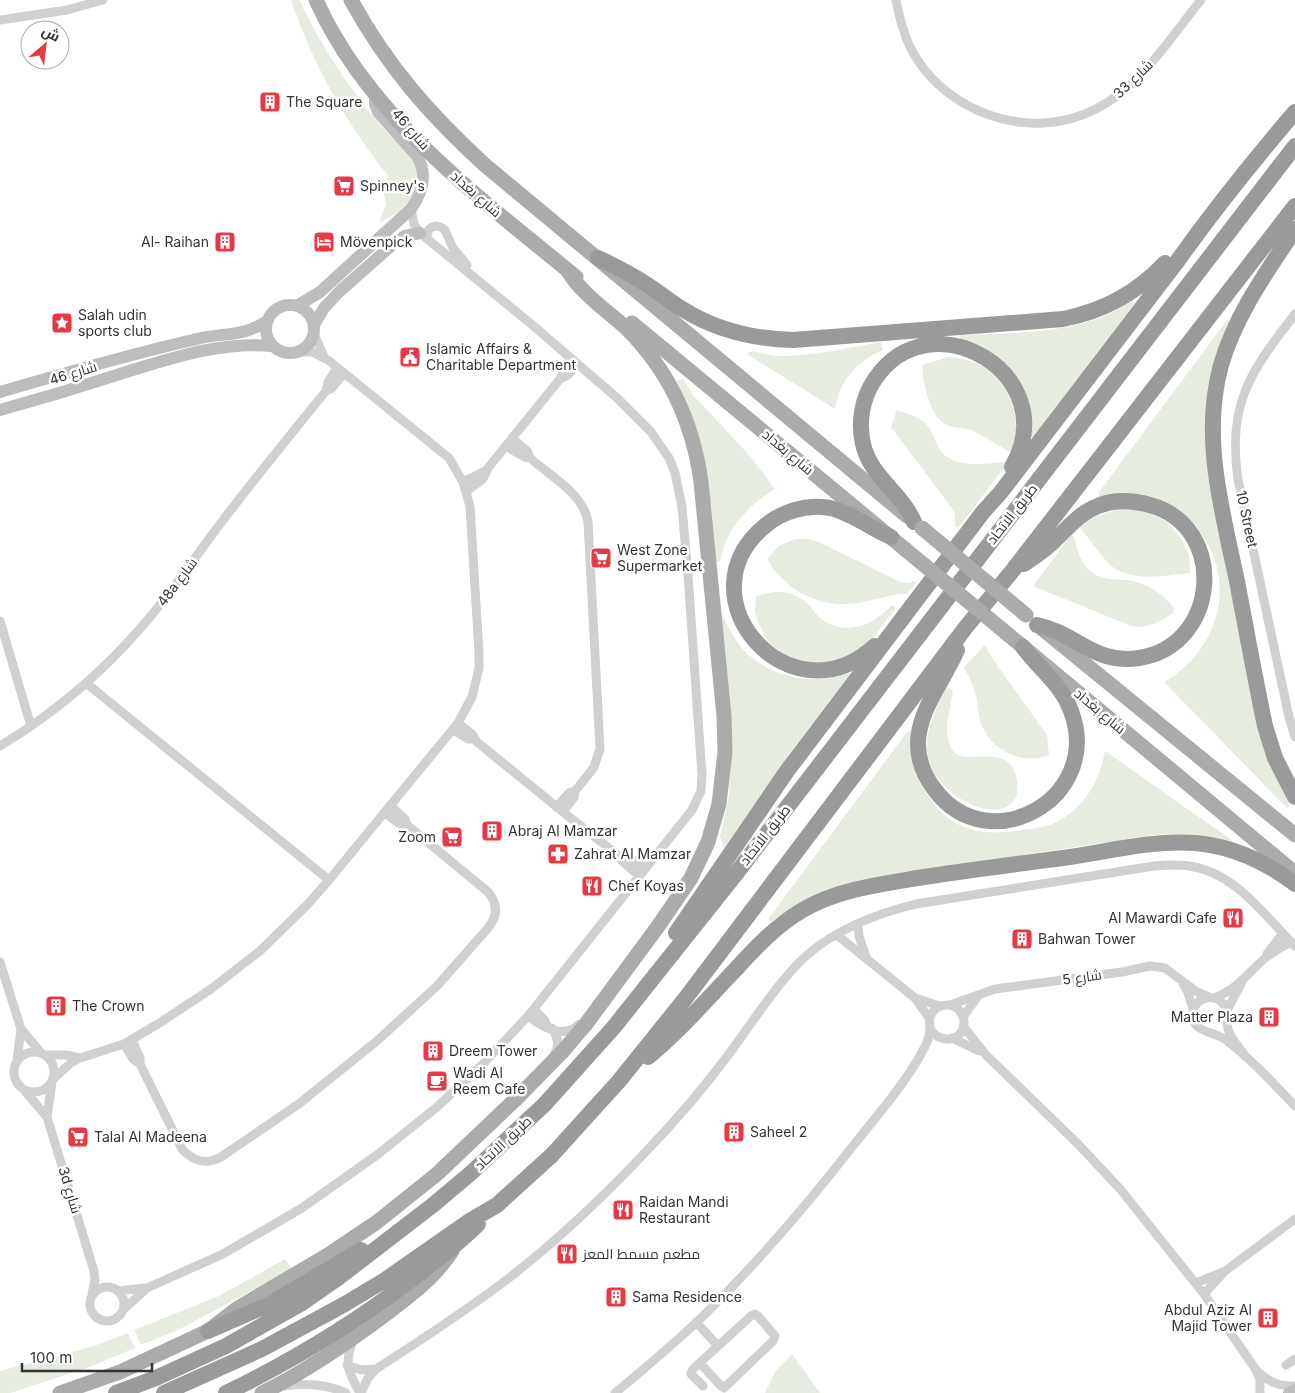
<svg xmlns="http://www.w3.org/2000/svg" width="1295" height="1393" viewBox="0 0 1295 1393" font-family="Inter,Cairo,sans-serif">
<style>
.green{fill:#e6ecdf}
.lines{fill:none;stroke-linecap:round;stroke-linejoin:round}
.street{stroke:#d0d0d0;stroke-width:9}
.secondary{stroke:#bdbdbd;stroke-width:12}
.primary{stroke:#ababab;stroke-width:15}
.highway{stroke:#9a9a9a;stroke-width:16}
.primary-bridge{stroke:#ababab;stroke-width:15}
.labels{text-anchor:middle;stroke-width:5;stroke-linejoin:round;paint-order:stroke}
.street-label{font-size:14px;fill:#333;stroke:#fff}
.poi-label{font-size:14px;fill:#333;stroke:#fff;text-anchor:start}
</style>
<rect width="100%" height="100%" fill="#fff"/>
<!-- green -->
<path class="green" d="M291,0H299C322,47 350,91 385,130C396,142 418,158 418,175C418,199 399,214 379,223L386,204L382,184L389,177C346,123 313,65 291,0Z
M1132,300L1135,303L1033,437H1031L1008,367L991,353L959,339V335C1017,332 1083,336 1132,300Z
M1228,319L1231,321L1207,398L1281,787L1290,806L1287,808L1164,682C1217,651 1239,584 1200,532C1188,515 1169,501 1148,497C1142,495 1135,496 1129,496C1118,495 1109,495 1099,497V492Z
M881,342L883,350C856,361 840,381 835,409L747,354L749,352C759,351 769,356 780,356C813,356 848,348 881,342Z
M948,357C988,359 1015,386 1016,427C1017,435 1013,445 1012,453C998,446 985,436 971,430C963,427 953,429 945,424C929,415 923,381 922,365Z
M683,379L693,395L750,456L775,489C750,504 724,530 721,560L718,562H716L681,393L677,381Z
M897,410C906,414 918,416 925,423C939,437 932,454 959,462C974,466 991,463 1006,462L1007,464L958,528L955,526V514L951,507L891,427Z
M1119,509L1144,510L1167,522L1183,541L1189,556L1190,573C1164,575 1130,584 1108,563C1098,552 1089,538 1079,527L1094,517Z
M1071,535L1074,536C1078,557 1085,575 1108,579C1118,580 1127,579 1136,582C1152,586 1164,596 1174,608L1173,613C1160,622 1148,629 1131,626L1033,586Z
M795,539H807L819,542L900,582L908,583L914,581L916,583L907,594C890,594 875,600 858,603C821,609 785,591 767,559L779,546Z
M775,592C787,591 801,596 810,606C814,611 817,616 823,620C847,637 875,624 892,605L896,608L869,643L855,655L818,664L787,657L769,643L758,623L755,611L756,596Z
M722,614C727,625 733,637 741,647C767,677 811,687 847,673L850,674L795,746L724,848L720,837L729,796L732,735L719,615Z
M985,645L992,658L1047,735L1049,755C1023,765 993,752 982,726C978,716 979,706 976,696C974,686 969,677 964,667Z
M950,688L953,692C950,710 941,735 954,752C967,767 1010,740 1017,780C1018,787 1018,796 1013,801C998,820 965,804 951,792C914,761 926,726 946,689Z
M912,731C915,749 914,771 923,787C943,825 973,837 1014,831C1027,829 1040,829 1052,824C1082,812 1100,781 1105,751L1233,841L1229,843C1203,837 1180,833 1153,835L876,878L784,913L770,922L769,918L907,732Z
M285,1259L292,1269L178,1330L141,1345L134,1330L219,1296Z
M128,1333L135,1348L87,1368L10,1393H0V1371L94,1346Z
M792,1354L820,1393H765L775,1372Z"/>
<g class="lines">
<!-- street -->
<path class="street" d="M896,0C899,16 903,32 910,47C943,113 1030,143 1096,109C1140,87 1171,37 1201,0
M0,20L67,10L103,0
M426,238L429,229C435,225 439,225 445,230L453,248L467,265
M1295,314C1251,371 1227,403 1238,479L1289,717L1295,737
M314,333L324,357
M560,379L568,375L578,364
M326,391L328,382L337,368
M512,438L528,452L530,458C550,476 584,494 588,522L600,749L594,767L588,775L575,791L569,793L556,807
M506,446L524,457L530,458
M463,482L487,470
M467,491L483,479L488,468L560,379L570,358
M0,621L31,726
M86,683L329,880
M458,723L472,734L477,742L563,812L619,856L622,861L639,876
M453,730L468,739H474
M0,746C53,714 104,671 144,624C176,587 203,545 234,506C264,467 295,429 326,391L332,388L344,373
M390,805L405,819L407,825
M563,812L574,797L575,791
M619,856L628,857L644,868
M858,925L859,936L866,957
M837,935L915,998L929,1018
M1267,954L1283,933
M0,962L21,1029L41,1053
M1183,984L1187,990L1193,1009
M915,998L940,1006
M1214,998C1238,989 1246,975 1264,959C1272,952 1282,947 1291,942
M950,1005L995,989L1122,972L1150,966L1165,968L1197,992L1209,997
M534,1009L545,1021L547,1026
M1227,1010L1242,982
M528,1016C542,1027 565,1040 579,1024
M963,1017L978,996
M963,1026L986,1055L1078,1144L1121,1190L1204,1294L1256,1370L1260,1379V1393
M552,1028C558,1037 560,1046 554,1055
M952,1038L979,1051
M132,1040L140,1058V1064L182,1149C194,1162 206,1165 221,1157L300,1103L378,1040L437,986L488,928C498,916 498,904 488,892L407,825L398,823L385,813
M124,1044L133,1059L140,1064
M14 1072a20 20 0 1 1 40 0a20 20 0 1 1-40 0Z
M45,1055H66L80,1058
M1246,1057C1240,1048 1231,1040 1228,1029C1225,1017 1230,1005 1217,999C1201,992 1185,1011 1196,1025C1201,1032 1217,1033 1226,1040C1251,1059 1273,1083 1295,1106
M17,1060L21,1029
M52,1080L72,1062L80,1058L124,1044L158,1024L211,989L261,950L307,905L329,880L458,723L472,697L479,668V653L470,506L463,482L449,458L328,360L312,352H297
M52,1082L47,1117L94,1271L95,1280L92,1294
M25,1091L47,1117
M1196,1283L1223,1272
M90 1304a17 17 0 1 1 34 0a17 17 0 1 1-34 0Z
M118,1291L144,1288
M1204,1294L1225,1271L1295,1219
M123,1310L147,1288L223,1254L302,1208L377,1155L437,1107L484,1063L528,1016L692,810L701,791L702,775L688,575L682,507L675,473L669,458L651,432L616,397L530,323L420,233L414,224L411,209
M696,1322L718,1346
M353,1340C344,1363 348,1372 360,1393
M700,1363L720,1385L724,1388L773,1341L775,1336L758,1316L755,1314L751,1316L693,1369L691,1374L703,1386
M347,1365L361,1370L376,1369
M1286,1365L1295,1359
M1258,1372C1270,1383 1279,1386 1295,1386
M284,1386C306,1383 327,1384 346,1393
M361,1393L368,1378L376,1369C418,1342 461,1314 501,1284C550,1247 596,1204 639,1159C672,1125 704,1088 732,1050C754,1020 780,979 807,955C837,929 879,913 916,904L1154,866C1165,865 1177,864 1189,866C1235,872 1264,915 1295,946
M615,1393C643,1370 671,1346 698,1321C755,1266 807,1205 856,1142C877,1116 905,1083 921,1054C925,1047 930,1038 930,1029C930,1024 928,1020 931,1015C938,1001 958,1002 963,1017C970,1038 942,1048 930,1029"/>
<!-- secondary -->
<path class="secondary" d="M266 329a24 24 0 1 1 48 0a24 24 0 1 1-48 0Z
M297,306L320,292L411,209C423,192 428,175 417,156L378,112L375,104V95
M314,325L324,308L340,291L392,245L405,236L420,233
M0,392C65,373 131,354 197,339C224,332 241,338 267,321
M0,410C40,399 80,387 120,374C169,359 220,341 272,346
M1289,1393L1295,1390"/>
<!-- primary -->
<path class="primary" d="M316,0C369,118 479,197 576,277
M351,0C387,66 430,115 486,166L907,516
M632,323L906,550
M981,612L1295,873
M1040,627L1295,835
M60,1393L120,1372L208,1331L238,1308L328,1255L377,1222L437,1174L518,1097L563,1051L586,1024L659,925L691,878L708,842L719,804L725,752L724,716L701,482C693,423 668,369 625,327C605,309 582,294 568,271
M262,1393C305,1372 343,1346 382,1317C408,1297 434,1279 452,1251"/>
<!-- highway -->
<path class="highway" d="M1295,229C1266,273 1236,314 1221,365C1201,437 1222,510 1237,581C1246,629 1255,678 1265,726L1275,758L1295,797
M598,258C615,266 631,274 646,284C659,292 670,302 684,310C718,331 754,339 793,340L1063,319C1104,311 1137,293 1165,263
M914,522C901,492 870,476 863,444C858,422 862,398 875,379C931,296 1065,375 1012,467
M1024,564C1034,557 1045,550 1054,541C1068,528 1079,513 1098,506C1115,499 1132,500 1150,505C1229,527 1219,646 1139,658C1094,665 1076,633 1037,625
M875,646C790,724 678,596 766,525C783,511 807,504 830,508C852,513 870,528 891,537
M957,650C944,681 918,710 918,744C918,761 925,777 935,790C989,862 1104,798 1071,711C1062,685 1039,669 1023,647
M676,933L787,771L983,512L1001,492L1176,263C1213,211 1253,161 1295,112
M648,1057C680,1031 707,999 736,969C756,947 776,926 801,911C838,889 882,884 924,877C970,870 1017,864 1063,858C1107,852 1150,840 1195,843C1231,846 1266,862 1295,884
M208,1331L270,1304L361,1250
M116,1393L156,1378L226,1346L302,1303L338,1278L433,1205L471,1173L544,1105L614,1027L735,875L1295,146
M164,1393L262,1349L345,1304L385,1280L468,1222L497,1205L552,1155L619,1081L685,999L966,627L1013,570L1295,206
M226,1393C292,1361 353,1324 411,1280C434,1262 457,1245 478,1224"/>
<!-- primary-bridge -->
<path class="primary-bridge" d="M922,528L1026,615
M906,550L981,612"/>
</g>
<!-- icons -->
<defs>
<g id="building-square" transform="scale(1.125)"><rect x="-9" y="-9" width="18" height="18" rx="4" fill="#e63946" stroke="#fff"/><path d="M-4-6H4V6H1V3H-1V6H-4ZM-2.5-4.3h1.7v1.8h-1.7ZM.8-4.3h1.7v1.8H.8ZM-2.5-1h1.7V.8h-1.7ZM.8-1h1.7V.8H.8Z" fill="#fff"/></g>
<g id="supermarket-square" transform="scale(1.125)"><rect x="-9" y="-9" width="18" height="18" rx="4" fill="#e63946" stroke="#fff"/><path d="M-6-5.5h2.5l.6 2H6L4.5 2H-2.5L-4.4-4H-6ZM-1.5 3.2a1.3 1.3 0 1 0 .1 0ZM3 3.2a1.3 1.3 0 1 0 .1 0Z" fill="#fff"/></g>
<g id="hotel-square" transform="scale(1.125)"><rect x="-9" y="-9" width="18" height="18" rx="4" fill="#e63946" stroke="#fff"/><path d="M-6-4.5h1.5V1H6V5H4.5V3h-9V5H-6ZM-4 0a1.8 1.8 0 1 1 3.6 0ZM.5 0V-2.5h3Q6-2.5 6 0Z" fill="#fff"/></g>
<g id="sight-square" transform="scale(1.125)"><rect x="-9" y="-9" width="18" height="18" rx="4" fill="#e63946" stroke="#fff"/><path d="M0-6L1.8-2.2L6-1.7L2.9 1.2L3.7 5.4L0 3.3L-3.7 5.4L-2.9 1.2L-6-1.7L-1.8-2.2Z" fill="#fff"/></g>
<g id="civic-square" transform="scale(1.125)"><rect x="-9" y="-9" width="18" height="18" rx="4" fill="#e63946" stroke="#fff"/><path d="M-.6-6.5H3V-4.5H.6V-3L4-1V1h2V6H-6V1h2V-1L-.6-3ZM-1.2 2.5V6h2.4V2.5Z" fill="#fff"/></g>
<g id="pharmacy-square" transform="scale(1.125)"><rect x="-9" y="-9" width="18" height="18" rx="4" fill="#e63946" stroke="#fff"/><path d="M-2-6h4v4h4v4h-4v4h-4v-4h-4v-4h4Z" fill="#fff"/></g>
<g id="restaurant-square" transform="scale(1.125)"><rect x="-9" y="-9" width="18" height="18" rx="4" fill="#e63946" stroke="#fff"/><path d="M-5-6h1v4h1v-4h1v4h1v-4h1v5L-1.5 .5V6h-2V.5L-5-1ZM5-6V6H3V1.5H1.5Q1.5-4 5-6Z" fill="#fff"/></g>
<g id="cafe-square" transform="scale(1.125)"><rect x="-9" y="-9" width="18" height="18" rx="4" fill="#e63946" stroke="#fff"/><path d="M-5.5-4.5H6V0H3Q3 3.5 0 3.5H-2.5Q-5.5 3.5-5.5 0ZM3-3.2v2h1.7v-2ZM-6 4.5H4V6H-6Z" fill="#fff"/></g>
</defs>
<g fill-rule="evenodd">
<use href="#building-square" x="270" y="102"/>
<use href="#supermarket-square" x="344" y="186"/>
<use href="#building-square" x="225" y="242"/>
<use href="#hotel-square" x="324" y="242"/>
<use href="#sight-square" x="62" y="323"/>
<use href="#civic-square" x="410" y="357"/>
<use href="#supermarket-square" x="601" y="558"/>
<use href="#building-square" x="492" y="831"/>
<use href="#supermarket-square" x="452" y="837"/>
<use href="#pharmacy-square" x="558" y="854"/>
<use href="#restaurant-square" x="592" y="886"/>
<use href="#restaurant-square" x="1233" y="918"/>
<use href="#building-square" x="1022" y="939"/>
<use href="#building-square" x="56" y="1006"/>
<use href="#building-square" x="1269" y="1017"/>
<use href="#building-square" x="433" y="1051"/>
<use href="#cafe-square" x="437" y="1081"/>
<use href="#building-square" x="734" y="1132"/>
<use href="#supermarket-square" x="78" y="1137"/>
<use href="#restaurant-square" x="623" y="1210"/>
<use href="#restaurant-square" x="567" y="1254"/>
<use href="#building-square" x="616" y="1297"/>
<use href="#building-square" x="1268" y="1318"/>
</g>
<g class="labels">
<!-- street labels -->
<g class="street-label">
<text transform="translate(1133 79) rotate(-44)" y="5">شارع 33</text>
<text transform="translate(411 129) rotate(49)" y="5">شارع 46</text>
<text transform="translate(476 194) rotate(41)" y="5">شارع بغداد</text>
<text transform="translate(73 373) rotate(-17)" y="5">شارع 46</text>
<text transform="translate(788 452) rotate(40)" y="5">شارع بغداد</text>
<text transform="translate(1012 514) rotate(-52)" y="5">طريق الاتحاد</text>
<text transform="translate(1247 519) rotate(78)" y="5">10 Street</text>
<text transform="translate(177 582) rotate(-53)" y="5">48a شارع</text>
<text transform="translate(1100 711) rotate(40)" y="5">شارع بغداد</text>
<text transform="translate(765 835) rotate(-52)" y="5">طريق الاتحاد</text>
<text transform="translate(1082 977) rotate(-8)" y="5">شارع 5</text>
<text transform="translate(503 1143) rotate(-43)" y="5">طريق الاتحاد</text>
<text transform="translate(70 1190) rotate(73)" y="5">3d شارع</text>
</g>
<!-- poi labels -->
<g class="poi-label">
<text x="286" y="107">The Square</text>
<text x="360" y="191">Spinney's</text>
<text x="209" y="247" text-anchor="end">Al- Raihan</text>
<text x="340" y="247">Mövenpick</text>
<text x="78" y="320">Salah udin<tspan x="78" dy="16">sports club</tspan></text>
<text x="426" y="354">Islamic Affairs &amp;<tspan x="426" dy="16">Charitable Department</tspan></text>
<text x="617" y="555">West Zone<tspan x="617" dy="16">Supermarket</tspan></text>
<text x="508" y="836">Abraj Al Mamzar</text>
<text x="436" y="842" text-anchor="end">Zoom</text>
<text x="574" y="859">Zahrat Al Mamzar</text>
<text x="608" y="891">Chef Koyas</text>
<text x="1217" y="923" text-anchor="end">Al Mawardi Cafe</text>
<text x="1038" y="944">Bahwan Tower</text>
<text x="72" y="1011">The Crown</text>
<text x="1253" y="1022" text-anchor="end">Matter Plaza</text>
<text x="449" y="1056">Dreem Tower</text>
<text x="453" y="1078">Wadi Al<tspan x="453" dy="16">Reem Cafe</tspan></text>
<text x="750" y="1137">Saheel 2</text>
<text x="94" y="1142">Talal Al Madeena</text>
<text x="639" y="1207">Raidan Mandi<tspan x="639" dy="16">Restaurant</tspan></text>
<text x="583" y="1259">مطعم مسمط المعز</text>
<text x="632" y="1302">Sama Residence</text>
<text x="1252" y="1315" text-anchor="end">Abdul Aziz Al<tspan x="1252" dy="16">Majid Tower</tspan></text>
</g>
</g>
<!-- north arrow -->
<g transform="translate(45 45) rotate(28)"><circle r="24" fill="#ffffff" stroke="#adadad"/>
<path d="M0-4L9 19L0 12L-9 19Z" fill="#e63946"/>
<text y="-8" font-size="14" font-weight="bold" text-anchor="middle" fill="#333333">ش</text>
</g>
<!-- scale -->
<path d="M22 1363v8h130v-8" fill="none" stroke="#333333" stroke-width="2.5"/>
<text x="30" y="1363" font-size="15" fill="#333333" stroke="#ffffff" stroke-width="4" paint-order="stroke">100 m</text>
</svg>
